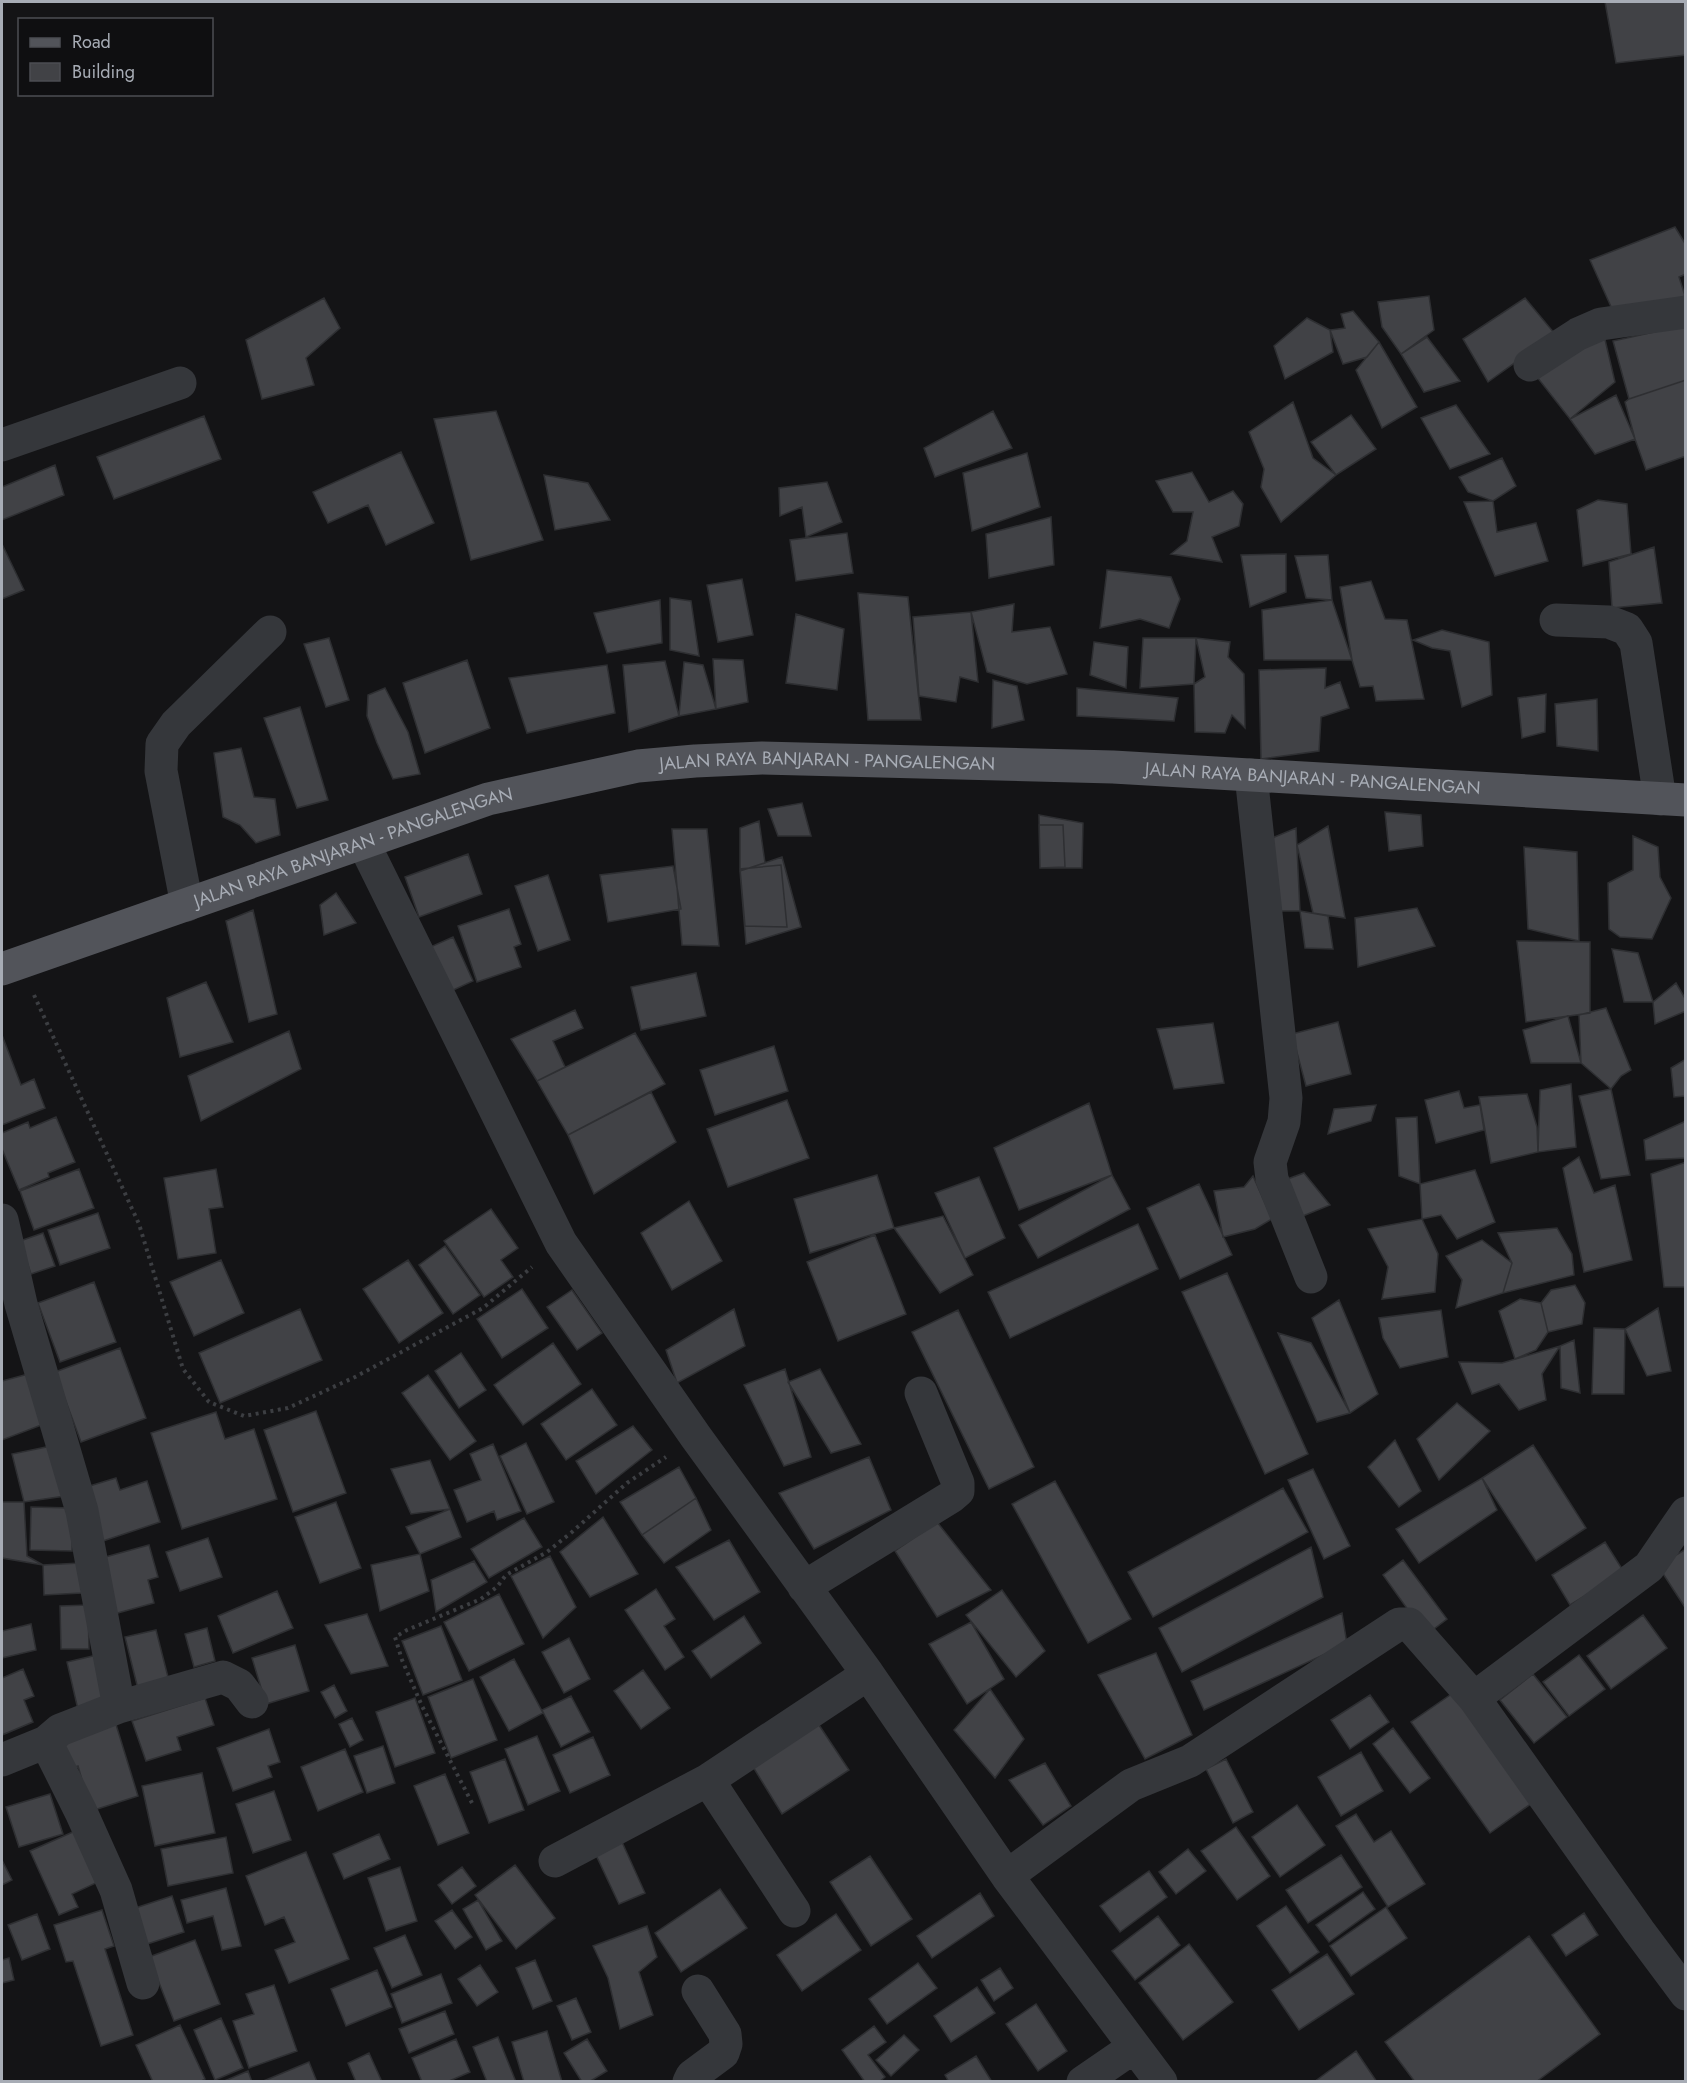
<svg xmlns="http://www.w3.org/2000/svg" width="1687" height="2083" viewBox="0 0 1687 2083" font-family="Jost,sans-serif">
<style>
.building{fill:#414246;stroke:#2e2f32;stroke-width:1.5}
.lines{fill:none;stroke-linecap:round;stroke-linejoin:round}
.path{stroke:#3c3e42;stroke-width:4;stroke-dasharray:3 4.5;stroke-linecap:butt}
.minor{stroke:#35373b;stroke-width:33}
.major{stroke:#52545a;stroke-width:33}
.labels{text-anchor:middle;stroke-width:4.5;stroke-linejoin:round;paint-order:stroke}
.street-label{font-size:18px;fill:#a7acb5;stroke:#0f0f11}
</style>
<rect width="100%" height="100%" fill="#141416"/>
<!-- building -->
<path class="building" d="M1605,2H1686V55L1616,63Z
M1675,227L1686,245V274L1679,277L1685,296L1617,320L1590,260Z
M1429,296L1434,330L1401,354L1382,327L1378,302Z
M324,298L340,328L306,358L314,385L262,399L246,340Z
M1525,298L1555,334L1488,382L1463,339Z
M1353,311L1379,342L1367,357L1343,364L1330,330L1345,328L1341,314Z
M1307,318L1330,330L1333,352L1285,379L1274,346Z
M1686,325V380L1629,399L1613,341Z
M1603,331L1615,382L1570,419L1537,377Z
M1427,337L1460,381L1424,392L1401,354Z
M1379,342L1417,407L1382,428L1356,370Z
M1686,380V456L1646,470L1635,439L1625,402L1629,399Z
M1616,395L1635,439L1595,454L1570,419Z
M1293,402L1313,458L1336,475L1281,522L1261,487L1264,469L1249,432Z
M1456,405L1490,454L1450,469L1421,418Z
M496,411L543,540L471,560L434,419Z
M993,411L1012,448L935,477L924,448Z
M1351,415L1376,449L1336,475L1311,442Z
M204,416L221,459L114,499L97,457Z
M401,452L434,523L386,545L368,505L328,523L313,492Z
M1027,453L1040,507L972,531L963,473Z
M1502,458L1516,486L1493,501L1468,492L1459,477Z
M55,465L64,495L2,520V487Z
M1192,472L1209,502L1233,491L1243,504L1239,526L1212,537L1222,562L1171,554L1187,541L1193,512H1173L1156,481Z
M544,475L588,483L610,520L555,530Z
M827,482L842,522L806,537L802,507L780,516L779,488Z
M1598,500L1627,504L1631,554L1583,566L1577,510Z
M1493,501L1497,532L1536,523L1548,561L1495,576L1464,502Z
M1051,517L1054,565L989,578L986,534Z
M847,533L853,573L796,581L790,540Z
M2,544L24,590L2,599Z
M1654,547L1662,603L1612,608L1609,562Z
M1286,554V592L1250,607L1241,555Z
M1328,555L1332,600L1306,598L1295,556Z
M1107,570L1171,577L1180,599L1169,628L1140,619L1100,628Z
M742,579L753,635L718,642L707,585Z
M1371,581L1385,619L1407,620L1424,699L1376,701L1373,686L1360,687L1352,660L1340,587Z
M858,593L908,597L921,720H868Z
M670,598L691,601L699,656L670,650Z
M660,600L662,643L607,653L594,613Z
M1332,600L1352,660H1264L1262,610Z
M1014,604L1012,632L1050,627L1067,674L1027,684L987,672L971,612Z
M971,612L978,682L960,677L956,702L919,696L913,617Z
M796,614L844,629L837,690L786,683Z
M1442,630L1489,642L1492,695L1462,707L1450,651L1432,648L1413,640Z
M329,638L349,700L326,707L304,644Z
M1143,638H1196L1194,684L1140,688Z
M1196,638L1230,642L1228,657L1244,674L1245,728L1232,715L1225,733L1195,732L1194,684L1205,677Z
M1094,642L1128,647L1126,688L1090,675Z
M713,659L743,660L748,702L716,709Z
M467,660L490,728L425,753L403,683Z
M665,661L679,716L629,732L623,665Z
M684,662L703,665L716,709L679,716Z
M607,665L615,713L527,733L509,678Z
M1326,668L1325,688L1340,682L1349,708L1321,717L1319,751L1261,759L1259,670Z
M993,680L1017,686L1024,720L992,728Z
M385,688L408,732L420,774L393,779L377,743L367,716L368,695Z
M1077,688L1178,698L1174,721L1077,716Z
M1546,694L1545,732L1522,738L1518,698Z
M1597,699L1598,751L1557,746L1555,704Z
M300,707L328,800L297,808L264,718Z
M241,748L254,797L275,799L280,835L256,843L240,825L223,817L214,753Z
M802,803L811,836H778L768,809Z
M1385,812L1421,815L1423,846L1389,851Z
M1039,815L1083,823L1082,868H1040Z
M759,821L765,863L740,871V828Z
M1039,825H1063L1065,867L1040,868Z
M1328,826L1345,918L1313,913L1297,845Z
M1296,828L1300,911H1270L1265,841Z
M672,829H707L719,946L682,945Z
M1633,836L1658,847L1660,877L1671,898L1652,939L1620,937L1609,929L1608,883L1633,870Z
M1524,847L1577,852L1579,941L1528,929Z
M468,854L482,894L419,917L405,877Z
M782,857L801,927L746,944L740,871Z
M781,865L787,927L745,926L740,869Z
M673,866L681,909L608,922L600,875Z
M548,875L570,940L538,951L515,886Z
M336,893L356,923L324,935L320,905Z
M1417,908L1435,946L1358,967L1355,918Z
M509,909L521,944L514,947L521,967L477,982L458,926Z
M253,910L277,1014L249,1022L226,921Z
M1300,911L1328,916L1333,949L1305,948Z
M453,937L473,981L449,992L428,948Z
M1517,941L1590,942V1013L1526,1022Z
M1612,949L1638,953L1653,1002H1624Z
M696,973L706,1016L641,1030L631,987Z
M206,982L233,1042L180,1057L167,998Z
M1676,983L1686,1000V1011L1655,1024L1653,1002Z
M1606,1008L1631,1070L1621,1076L1611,1089L1581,1063L1579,1015Z
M575,1010L583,1028L553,1041L565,1067L537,1081L511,1039Z
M1568,1016L1581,1063H1531L1523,1030Z
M1338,1022L1351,1074L1306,1086L1292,1034Z
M1213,1023L1224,1083L1174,1089L1157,1029Z
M289,1031L301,1069L201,1121L188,1076Z
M635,1033L665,1084L568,1135L537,1081Z
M2,1035L21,1085L34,1079L45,1108L2,1125Z
M774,1046L788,1091L715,1115L700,1070Z
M1686,1059V1096L1674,1097L1671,1068Z
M1571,1084L1576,1147L1538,1152L1540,1090Z
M1611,1089L1630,1175L1601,1179L1579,1096Z
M1459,1091L1464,1108L1480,1105L1484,1130L1436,1143L1425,1100Z
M651,1092L676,1142L594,1194L568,1135Z
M1527,1094L1537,1127L1538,1152L1491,1163L1479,1097Z
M787,1100L809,1158L728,1187L707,1129Z
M1089,1103L1112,1175L1019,1210L994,1148Z
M1376,1105L1371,1121L1328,1134L1334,1109Z
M56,1117L75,1162L48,1173L49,1177L19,1190L2,1149V1133L28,1122L30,1128Z
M1417,1117L1420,1184L1399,1176L1396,1118Z
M1686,1121V1158L1646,1160L1644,1140Z
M1579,1157L1594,1193L1615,1185L1632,1260L1584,1272L1563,1168Z
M1686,1162V1287H1664L1651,1174Z
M79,1169L94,1208L34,1230L20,1191Z
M216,1169L223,1207L209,1209L216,1253L178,1259L164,1178Z
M1475,1170L1495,1222L1457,1239L1441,1215L1422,1219L1420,1184Z
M1304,1173L1330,1205L1298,1218L1282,1181Z
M877,1175L894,1228L810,1253L794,1199Z
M1112,1175L1130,1209L1038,1258L1019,1225Z
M1253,1176L1272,1219L1255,1229L1223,1237L1214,1191L1244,1187Z
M979,1177L1005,1238L965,1258L935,1193Z
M1199,1184L1232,1255L1180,1279L1147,1208Z
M689,1201L722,1261L672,1290L641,1233Z
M491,1209L518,1248L501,1260L513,1277L484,1297L444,1241Z
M98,1213L110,1248L60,1265L48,1230Z
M943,1216L973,1275L940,1293L894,1228Z
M1422,1219L1438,1254L1435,1292L1382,1299L1388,1267L1368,1229Z
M1138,1224L1158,1269L1010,1338L988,1292Z
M1557,1228L1572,1254L1574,1275L1503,1293L1512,1263L1498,1233Z
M43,1233L55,1266L31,1274L20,1241Z
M875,1235L906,1314L838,1341L807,1262Z
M1482,1240L1512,1263L1503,1293L1456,1308L1462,1280L1446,1256Z
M445,1246L480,1295L453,1314L419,1265Z
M221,1260L244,1313L194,1336L170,1282Z
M408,1260L443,1313L399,1343L363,1289Z
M1227,1273L1308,1454L1265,1474L1182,1292Z
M94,1282L116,1342L60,1362L38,1303Z
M1575,1285L1585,1303L1582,1324L1548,1332L1541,1303L1551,1290Z
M522,1289L548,1328L502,1358L477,1319Z
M572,1290L602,1333L577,1350L547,1307Z
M1520,1299L1541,1303L1548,1332L1536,1350L1515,1359L1499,1311Z
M1339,1300L1378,1394L1350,1413L1312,1318Z
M1658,1308L1671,1371L1647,1376L1625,1329Z
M300,1309L322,1360L220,1403L199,1353Z
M734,1309L745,1346L677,1383L666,1350Z
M958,1310L1034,1467L989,1489L912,1332Z
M1441,1310L1448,1357L1400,1368L1383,1338L1379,1318Z
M1594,1328L1625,1329L1624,1394H1592Z
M1278,1333L1311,1343L1350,1413L1317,1422Z
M1574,1340L1580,1393L1561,1388L1560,1346Z
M553,1343L581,1384L523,1425L494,1385Z
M1560,1346L1542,1374L1546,1400L1519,1410L1499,1384L1472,1394L1459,1362L1502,1363Z
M120,1348L146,1418L81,1442L55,1372Z
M461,1353L486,1390L459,1408L435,1371Z
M785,1369L811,1457L784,1466L744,1385Z
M820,1369L861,1444L831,1453L788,1382Z
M32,1373L44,1424L2,1440V1381Z
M428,1375L476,1441L450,1460L402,1393Z
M592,1389L617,1425L566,1460L541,1424Z
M1457,1403L1490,1431L1439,1480L1417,1439Z
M316,1411L346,1493L293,1512L264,1430Z
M216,1412L225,1439L254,1429L277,1499L182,1529L151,1433Z
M633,1426L652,1450L596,1494L576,1461Z
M1395,1440L1421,1491L1399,1507L1368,1467Z
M526,1443L554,1502L527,1514L500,1456Z
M61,1444L72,1495L24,1502L12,1454Z
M493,1444L521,1511L497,1520L494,1511L467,1522L454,1490L481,1480L470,1454Z
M1533,1445L1586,1528L1536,1561L1482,1478Z
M869,1457L891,1510L814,1549L779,1493Z
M430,1460L450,1509L411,1514L391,1469Z
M679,1467L696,1498L642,1535L620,1502Z
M1313,1469L1350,1546L1324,1559L1288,1480Z
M116,1478L120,1490L147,1481L160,1522L100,1542L83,1488Z
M1482,1478L1497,1510L1419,1563L1396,1529Z
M1055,1481L1131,1619L1088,1643L1012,1504Z
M1283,1488L1308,1532L1153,1617L1128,1572Z
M696,1498L711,1530L664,1563L642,1535Z
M2,1502H24L27,1556L43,1565L2,1558Z
M336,1502L361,1568L320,1583L295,1517Z
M31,1507L73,1508L72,1551L30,1550Z
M450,1509L461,1537L420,1554L406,1527Z
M603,1517L638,1574L590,1597L560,1552Z
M524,1518L542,1547L489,1578L471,1549Z
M937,1522L991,1590L937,1617L895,1551Z
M208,1538L222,1577L180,1591L166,1552Z
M729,1540L760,1592L714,1620L676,1567Z
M1605,1542L1624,1572L1570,1605L1552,1575Z
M149,1545L158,1577L148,1580L154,1603L114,1614L98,1559Z
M1311,1547L1323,1597L1182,1672L1159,1628Z
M1686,1549V1609L1658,1566Z
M420,1554L429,1591L380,1611L371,1565Z
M550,1556L576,1607L543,1638L511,1576Z
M1403,1560L1447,1619L1426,1635L1383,1575Z
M474,1561L487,1582L436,1612L431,1580Z
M80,1563L82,1593L44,1595L43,1565Z
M656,1589L675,1619L664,1626L684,1657L665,1670L625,1610Z
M1002,1590L1045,1651L1016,1677L966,1615Z
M277,1591L293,1628L233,1653L218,1616Z
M499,1594L524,1644L469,1671L444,1622Z
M88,1605L89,1649H61L60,1606Z
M1342,1613L1347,1644L1204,1710L1191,1681Z
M367,1614L388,1666L351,1674L325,1625Z
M1643,1615L1667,1648L1611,1689L1587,1656Z
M744,1616L761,1643L711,1678L692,1651Z
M971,1622L1004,1679L967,1704L929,1644Z
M31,1624L36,1650L2,1658V1631Z
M441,1626L462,1680L423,1695L402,1641Z
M207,1628L215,1661L194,1667L185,1634Z
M156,1630L169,1681L138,1689L125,1637Z
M569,1638L590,1679L564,1693L542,1652Z
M295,1645L309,1691L266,1704L252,1658Z
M1156,1653L1192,1735L1145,1759L1098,1675Z
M97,1655L110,1707L79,1714L67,1662Z
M1579,1655L1605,1689L1569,1716L1543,1682Z
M514,1659L543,1713L509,1731L480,1677Z
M23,1669L34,1696L24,1700L33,1722L2,1735V1678Z
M643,1670L670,1708L641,1729L614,1691Z
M1533,1674L1567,1717L1534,1743L1500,1700Z
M473,1679L497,1740L451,1758L428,1697Z
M334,1685L347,1711L335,1718L321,1692Z
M990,1689L1024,1739L995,1778L954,1730Z
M1453,1693L1532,1803L1490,1833L1411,1722Z
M1370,1695L1389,1722L1350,1749L1331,1720Z
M571,1696L590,1732L561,1747L542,1710Z
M205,1698L214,1725L177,1737L181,1750L146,1761L132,1721Z
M415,1698L435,1753L395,1767L376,1712Z
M114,1718L138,1796L91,1811L78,1766L67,1770L57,1736Z
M352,1718L363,1740L350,1747L339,1724Z
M815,1719L849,1770L782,1814L750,1762Z
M1393,1728L1430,1778L1410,1793L1373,1744Z
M269,1729L280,1762L268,1766L272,1777L233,1791L217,1748Z
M537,1736L560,1791L528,1805L505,1749Z
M593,1737L610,1775L570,1793L553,1755Z
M383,1746L395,1783L367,1793L354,1756Z
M345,1749L363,1792L318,1811L301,1767Z
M1361,1752L1383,1791L1341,1816L1318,1777Z
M505,1759L524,1810L489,1823L470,1772Z
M1226,1759L1253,1812L1233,1823L1206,1769Z
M1045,1763L1071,1806L1043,1825L1009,1780Z
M202,1773L215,1833L155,1846L142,1786Z
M445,1774L469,1833L438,1845L414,1786Z
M274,1791L291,1840L253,1853L236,1804Z
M50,1794L63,1834L19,1847L6,1807Z
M1297,1805L1325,1845L1280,1877L1252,1837Z
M1356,1814L1374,1842L1391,1831L1425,1884L1388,1907L1336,1826Z
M1236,1827L1270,1876L1237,1900L1201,1851Z
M75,1831L98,1882L72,1894L78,1907L59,1915L30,1851Z
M379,1834L390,1859L344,1879L333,1854Z
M226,1837L233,1873L168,1886L161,1849Z
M622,1842L645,1893L619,1904L596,1855Z
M1188,1849L1206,1871L1176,1894L1159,1872Z
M306,1852L349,1959L289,1983L275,1950L295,1942L284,1917L265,1925L246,1876Z
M1341,1855L1362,1887L1308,1923L1286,1890Z
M870,1856L912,1919L871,1946L830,1882Z
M2,1860L12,1880L2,1885Z
M515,1865L555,1918L516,1949L475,1895Z
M400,1867L417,1921L386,1931L368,1878Z
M462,1867L476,1886L452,1904L438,1885Z
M1149,1871L1167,1897L1120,1932L1100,1906Z
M226,1888L241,1946L222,1950L213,1916L187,1923L181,1900Z
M720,1889L747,1928L681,1972L655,1933Z
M1363,1892L1375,1909L1329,1942L1316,1925Z
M980,1893L994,1916L932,1958L917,1936Z
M172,1896L184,1932L135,1948L123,1912Z
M478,1900L502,1941L486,1950L463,1909Z
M1286,1906L1319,1952L1290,1973L1257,1926Z
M1386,1907L1407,1938L1351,1976L1330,1946Z
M102,1910L114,1946L105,1949L133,2035L101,2046L73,1961L66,1962L54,1925Z
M452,1910L472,1937L455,1949L435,1921Z
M1584,1913L1598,1935L1566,1956L1552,1935Z
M37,1914L50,1949L22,1960L8,1925Z
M836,1914L861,1950L802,1991L777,1955Z
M1158,1916L1180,1945L1135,1980L1112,1951Z
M647,1926L657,1957L639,1972L653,2015L620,2029L608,1978L593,1946Z
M405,1935L422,1975L392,1988L374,1948Z
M1529,1936L1600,2034L1536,2082H1415L1385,2042Z
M195,1940L220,2004L174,2021L149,1957Z
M1189,1944L1233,2002L1183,2040L1139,1983Z
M1327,1954L1354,1994L1299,2030L1272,1990Z
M9,1958L14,1980L2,1983V1960Z
M535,1960L552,2001L533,2009L516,1968Z
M918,1963L937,1988L887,2024L869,1999Z
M480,1965L498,1992L477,2006L458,1979Z
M1000,1968L1013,1988L994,2001L981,1980Z
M377,1970L392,2007L346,2026L331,1989Z
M441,1974L452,2003L402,2023L391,1994Z
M274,1985L297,2051L249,2068L233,2021L254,2014L246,1994Z
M977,1987L995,2013L951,2042L934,2016Z
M576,1998L591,2032L572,2040L557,2006Z
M1036,2004L1067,2051L1038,2071L1006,2024Z
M445,2011L454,2034L409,2053L399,2029Z
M221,2018L243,2068L215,2080L194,2030Z
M180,2025L205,2079L200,2082H153L136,2045Z
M874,2026L886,2042L868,2055L885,2077L879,2082H865L842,2050Z
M547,2031L562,2082H524L512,2042Z
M904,2035L919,2050L891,2076L876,2060Z
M498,2037L516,2082H487L473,2047Z
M456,2039L470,2072L447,2082H422L412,2058Z
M587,2039L607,2071L589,2082H582L564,2053Z
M1356,2051L1377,2082H1314Z
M369,2053L382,2082H356L348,2063Z
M976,2056L992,2082H949L945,2075Z
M309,2062L317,2082H261Z
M248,2071L252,2082H222Z"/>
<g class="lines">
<!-- path -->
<path class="path" d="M34,995L139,1224L183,1369L209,1402L244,1416L288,1408L355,1377L483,1308L532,1267
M472,1803L422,1706L402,1660L395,1637L407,1630L481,1599L497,1587L506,1575L547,1552L572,1532L627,1483L666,1457"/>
<!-- minor -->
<path class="minor" d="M1530,365L1578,334L1601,324L1686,312
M2,445L180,383
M1556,620L1609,622L1627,629L1636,643L1660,799
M1251,775L1286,1098L1284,1122L1270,1162L1272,1179L1311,1277
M364,844L561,1243L696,1437L868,1674L1007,1876L1161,2082
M187,905L161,771L162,744L176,724L270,632
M2,1220L21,1304L82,1511L119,1707L223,1677L239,1685L252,1702
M1686,1513L1649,1567L1474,1698L1639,1931L1686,1994
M804,1587L951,1497L958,1491V1483L921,1393
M46,1742L81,1812L116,1890L143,1983
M2,1760L46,1742L60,1730L119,1707
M708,1780L794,1911
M555,1861L708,1780L868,1674
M1007,1876L1131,1785L1190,1761L1399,1624H1409L1474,1698
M689,2082L692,2076L723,2053L726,2044L725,2034L698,1991
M1083,2082L1134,2047"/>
<!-- major -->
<path class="major" id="s1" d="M2,969L488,799L638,766L695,761L762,758L1113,767L1686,800"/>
</g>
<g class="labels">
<!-- street labels -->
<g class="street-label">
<text dy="6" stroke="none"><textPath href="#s1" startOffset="858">JALAN RAYA BANJARAN - PANGALENGAN</textPath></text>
<text dy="6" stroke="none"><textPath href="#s1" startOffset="1344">JALAN RAYA BANJARAN - PANGALENGAN</textPath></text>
<text dy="6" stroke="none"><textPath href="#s1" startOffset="372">JALAN RAYA BANJARAN - PANGALENGAN</textPath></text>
</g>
</g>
<!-- border -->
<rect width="1687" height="2083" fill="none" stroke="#a7acb5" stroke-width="6"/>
<!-- legend -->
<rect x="18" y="18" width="195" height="78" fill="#0f0f11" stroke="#4c4e53" stroke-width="1.5"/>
<rect x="30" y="38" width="30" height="9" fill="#52545a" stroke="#4c4e53" stroke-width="1.5"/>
<text x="72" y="48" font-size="18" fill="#a7acb5">Road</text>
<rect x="30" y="63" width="30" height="18" fill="#414246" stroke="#4c4e53" stroke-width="1.5"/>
<text x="72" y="78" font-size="18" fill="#a7acb5">Building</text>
</svg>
